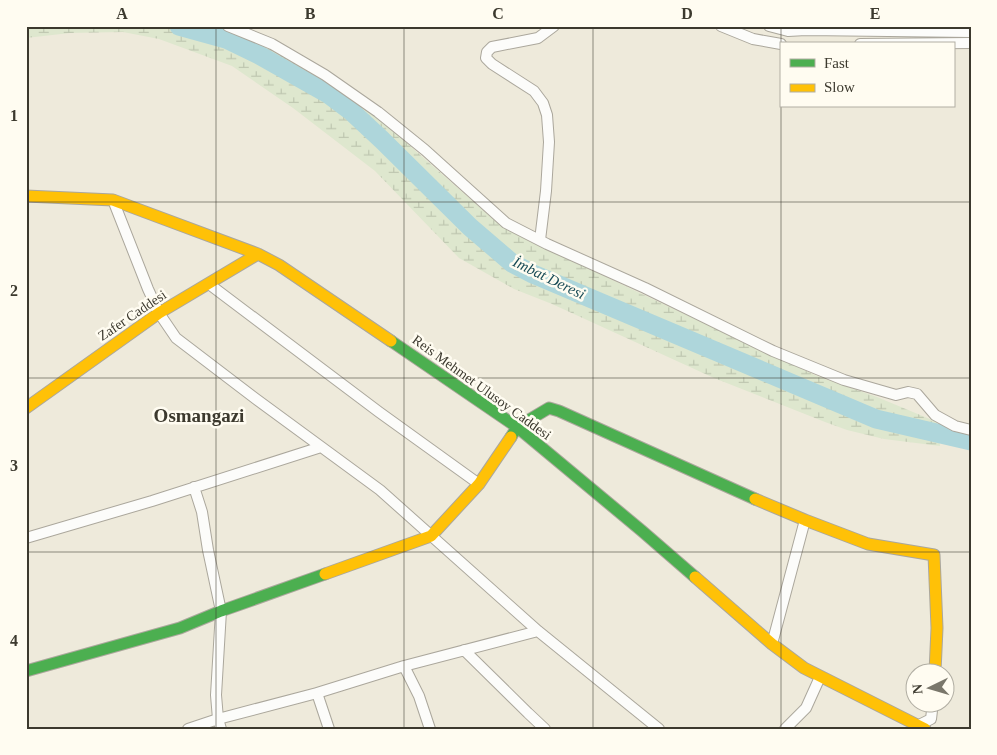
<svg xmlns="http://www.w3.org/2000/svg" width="997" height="755" viewBox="0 0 997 755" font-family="'Times New Roman',serif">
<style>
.wetland{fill:url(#wetland-marsh)}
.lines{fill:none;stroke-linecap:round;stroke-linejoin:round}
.river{stroke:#aed6db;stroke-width:19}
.street-casing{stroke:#aba79c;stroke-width:12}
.fast-casing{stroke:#aba79c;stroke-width:13}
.slow-casing{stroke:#aba79c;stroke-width:13}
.street{stroke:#fcfcfa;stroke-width:10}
.fast{stroke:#4caf50;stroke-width:11}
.slow{stroke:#ffc107;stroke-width:11}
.grid{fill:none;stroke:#3c392e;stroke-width:1;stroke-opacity:0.55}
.labels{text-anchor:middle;stroke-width:5;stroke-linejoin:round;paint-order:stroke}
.street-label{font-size:14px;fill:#3c392e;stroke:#fffcf1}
.water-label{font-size:15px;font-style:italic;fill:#1a4c57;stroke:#fffcf1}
.district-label{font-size:19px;font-weight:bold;fill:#3c392e;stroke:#fffcf1}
.neatline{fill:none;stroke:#3c392e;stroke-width:2}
.grid-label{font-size:16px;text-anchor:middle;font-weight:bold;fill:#3c392e}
</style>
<defs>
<pattern id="wetland-marsh" width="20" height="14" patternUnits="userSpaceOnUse" patternTransform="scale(1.25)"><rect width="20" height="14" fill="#dee7ce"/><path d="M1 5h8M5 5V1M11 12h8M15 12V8" fill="none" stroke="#bfc7b1"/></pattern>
</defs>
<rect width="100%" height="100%" fill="#eeeadb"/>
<!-- wetland -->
<path class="wetland" d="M26,26H221L266,46L323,78L367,108L494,220L514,233L644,295L817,376L877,397L937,422L940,446L884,439L847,430L825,422L714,378L552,304L514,289L459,258L375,171L293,108L232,66L159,39L123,32L70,33L26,38Z"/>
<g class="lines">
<!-- river -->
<path class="river" d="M179,26L226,39L259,55L328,94L352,112L382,140L470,227L512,263L533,274L876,419L971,441"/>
<!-- street casing -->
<g class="street-casing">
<path id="street" d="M228,26L272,44L325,75L378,112L425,150L506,223L547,244L645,288L773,351L844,380L896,395L908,392L917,394L935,415L955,426L971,430
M721,26L753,39L781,44
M769,26L788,31L806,30L971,32
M860,44L971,43
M113,200L148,289L159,313L176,338L256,399L380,490L538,631L659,729
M540,240L546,191L549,142L547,115L543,103L534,91L492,64L486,58L487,52L492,47L538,38L554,26
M209,284L379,412L479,484
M194,487L202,512L208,550L221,611L216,695L218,719L221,729
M26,538L152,501L321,447
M772,644L805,520
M464,650L528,713L545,729
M404,666L419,696L430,729
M317,693L329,729
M919,725L931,719L933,702
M188,729L218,719L317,693L404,666L538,631
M785,729L806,708L820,677"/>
</g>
<!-- fast casing -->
<g class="fast-casing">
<path id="fast" d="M391,341L517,427L642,531L695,577
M511,437L517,427L549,408L559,411L755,499
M26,671L180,628L221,611L325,574"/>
</g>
<!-- slow casing -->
<g class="slow-casing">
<path id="slow" d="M26,196L113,200L258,254L279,265L391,341
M26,408L159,313L258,254
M755,499L805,520L868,544L934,555L937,628L935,672
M325,574L431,536L479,484L511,437
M695,577L772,644L804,668L925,729"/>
</g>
<!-- street -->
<use href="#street" class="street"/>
<!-- fast -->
<use href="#fast" class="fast"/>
<!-- slow -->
<use href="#slow" class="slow"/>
</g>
<!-- grid -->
<path class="grid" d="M216,26V729M404,26V729M593,26V729M781,26V44M781,106V729M26,202H971M26,378H971M26,552H971"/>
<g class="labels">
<!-- street labels -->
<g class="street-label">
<text transform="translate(132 315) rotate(-34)" y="5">Zafer Caddesi</text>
<text transform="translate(482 387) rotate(36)" y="5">Reis Mehmet Ulusoy Caddesi</text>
</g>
<!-- water labels -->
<g class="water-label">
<text transform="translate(549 278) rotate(26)" y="5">İmbat Deresi</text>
</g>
<!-- district labels -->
<g class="district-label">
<text x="199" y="422">Osmangazi</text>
</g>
</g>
<!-- border -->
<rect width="997" height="755" fill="none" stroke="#fffcf1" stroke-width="55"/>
<!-- legend -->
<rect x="780" y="42" width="175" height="65" fill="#fffcf1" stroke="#b1aea3"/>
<rect x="790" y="59" width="25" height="8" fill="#4caf50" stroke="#b1aea3"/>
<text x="824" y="68" font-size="15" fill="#3c392e">Fast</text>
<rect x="790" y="84" width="25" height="8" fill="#ffc107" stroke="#b1aea3"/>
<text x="824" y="92" font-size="15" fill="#3c392e">Slow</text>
<!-- north arrow -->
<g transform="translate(930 688) rotate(265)"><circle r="24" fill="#fffcf1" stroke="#b1aea3"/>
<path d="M0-4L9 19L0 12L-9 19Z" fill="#7a776b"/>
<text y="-8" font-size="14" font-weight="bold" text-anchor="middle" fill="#3c392e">N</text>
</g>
<rect x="28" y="28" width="942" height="700" class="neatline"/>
<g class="grid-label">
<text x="122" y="19">A</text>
<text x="310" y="19">B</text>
<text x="498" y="19">C</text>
<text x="687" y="19">D</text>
<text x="875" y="19">E</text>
<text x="14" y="121">1</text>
<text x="14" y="296">2</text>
<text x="14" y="471">3</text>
<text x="14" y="646">4</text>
</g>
</svg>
